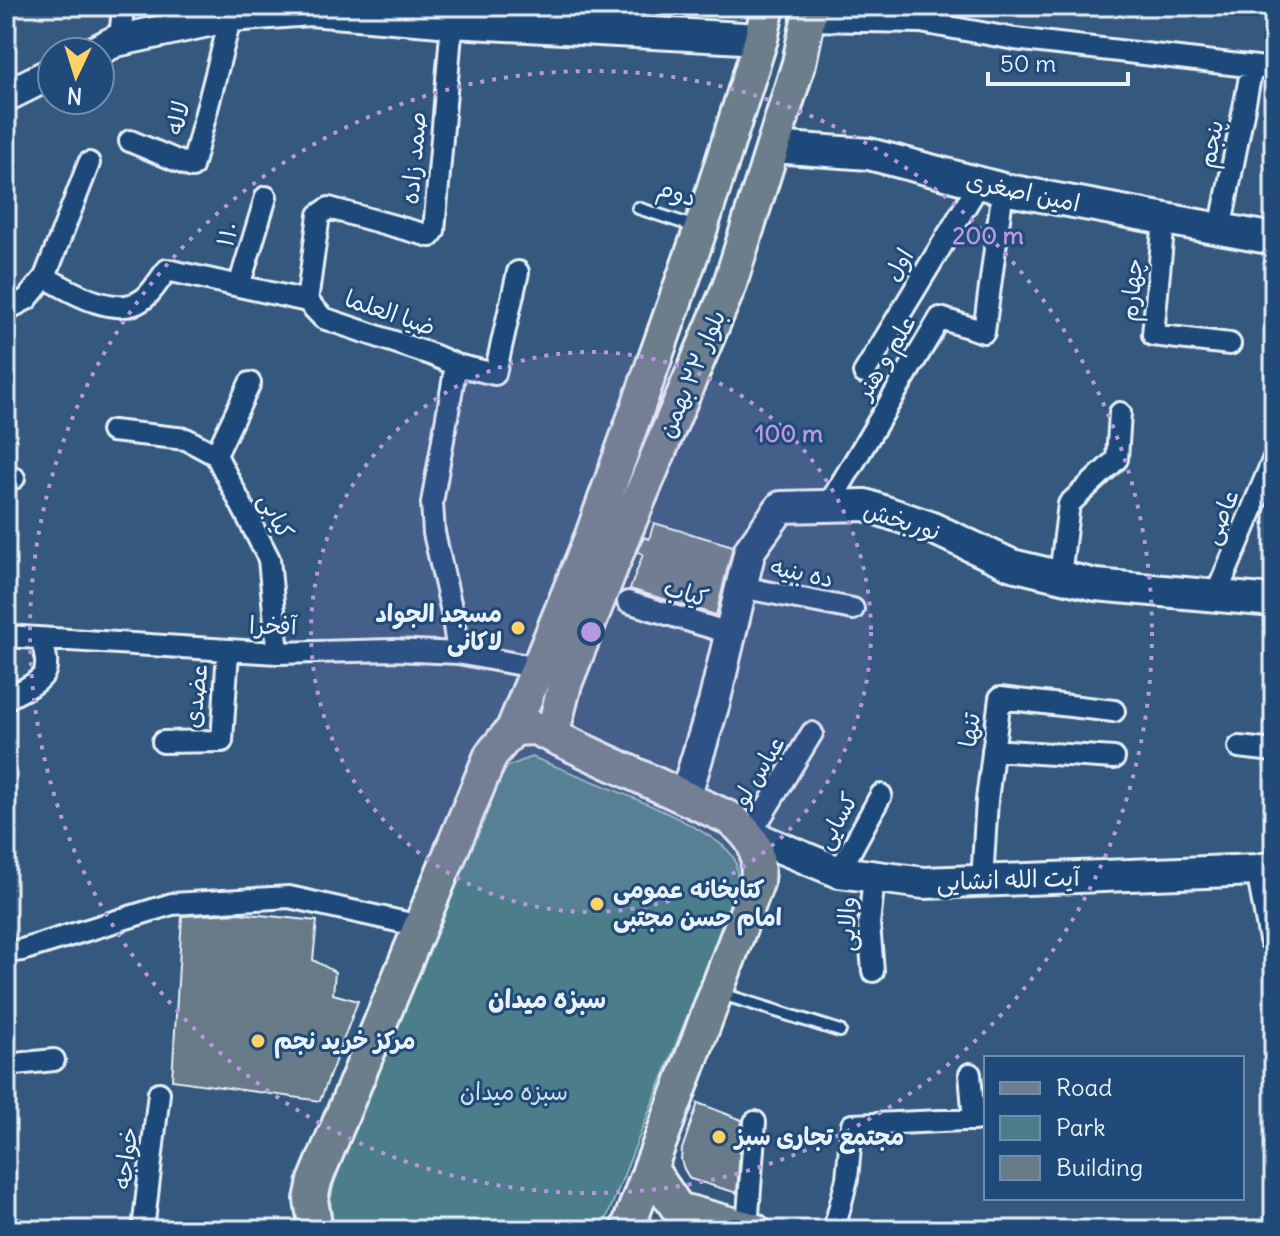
<svg xmlns="http://www.w3.org/2000/svg" width="1280" height="1236" viewBox="0 0 1280 1236" font-family="Delius,'Playpen Sans Arabic',sans-serif">
<style>
.green{fill:#4c7e8a;stroke:#9ab8c1;stroke-width:2}
.building{fill:#677a88;stroke:#e8f1f8;stroke-width:2}
.lines{fill:none;stroke-linecap:round;stroke-linejoin:round}
.lane-casing{stroke:#e8f1f8;stroke-width:16}
.street-casing{stroke:#e8f1f8;stroke-width:26}
.secondary-casing{stroke:#e8f1f8;stroke-width:36}
.primary-casing{stroke:#e8f1f8;stroke-width:38}
.lane{stroke:#1f4a7a;stroke-width:10}
.street{stroke:#1f4a7a;stroke-width:20}
.secondary{stroke:#1f4a7a;stroke-width:30}
.primary{stroke:#6c7d8c;stroke-width:32}
.ring{fill:none;stroke:#b798de;stroke-width:4;stroke-dasharray:4 8}
.poi-dot{fill:#ffd166;stroke:#1f4a7a;stroke-width:3}
.labels{text-anchor:middle;stroke-width:6;stroke-linejoin:round;paint-order:stroke}
.street-label{font-size:24px;fill:#e8f1f8;stroke:#1f4a7a}
.poi-label{font-size:24px;font-weight:bold;fill:#e8f1f8;stroke:#1f4a7a;text-anchor:start}
.park-label{font-size:24px;fill:#d1e0e8;stroke:#1f4a7a}
.neighbourhood-label{font-size:26px;font-weight:bold;fill:#e8f1f8;stroke:#1f4a7a}
.centre{fill:#b798de;stroke:#1f4a7a;stroke-width:4}
.ring-label{font-size:24px;text-anchor:middle;font-weight:bold;fill:#b798de;stroke:#1f4a7a;stroke-width:6;stroke-linejoin:round;paint-order:stroke}
</style>
<rect width="100%" height="100%" fill="#35587e"/>
<filter id="ink" filterUnits="userSpaceOnUse"><feTurbulence type="fractalNoise" baseFrequency=".0125" numOctaves="2"/><feDisplacementMap in="SourceGraphic" scale="16" xChannelSelector="R" yChannelSelector="G"/><feConvolveMatrix kernelMatrix="1 2 1 2 8 2 1 2 1" color-interpolation-filters="sRGB"/></filter>
<g filter="url(#ink)">
<!-- green -->
<path class="green" d="M532,757C570,773 720,826 735,860C738,868 737,882 737,891L602,1230H334L330,1201L338,1167L497,784L508,766Z"/>
<!-- building -->
<path class="building" d="M654,523L733,546L716,615L630,589L643,554L638,552L644,537L649,539Z
M239,913L317,921L313,960L335,972L333,994L358,1001L320,1101L172,1080L182,916Z
M698,1103L742,1120L737,1193L690,1179L684,1169L681,1160L682,1149Z"/>
<g class="lines">
<!-- lane casing -->
<g class="lane-casing">
<path id="lane" d="M638,208L699,228
M722,994L840,1031"/>
</g>
<!-- street casing -->
<g class="street-casing">
<path id="street" d="M808,20L921,22L1015,39L1274,69
M120,40L123,6
M130,141L192,167L231,16
M1164,220L1153,335L1230,344
M1220,230L1252,67
M45,277C68,290 115,319 142,300C152,294 160,278 167,270L307,301L323,318L433,355L456,365L432,503L434,533L452,612L458,653
M239,286L266,197
M307,301L319,215L329,208L430,236L434,231L452,22
M6,310L27,299L45,277L89,163
M456,365L495,374L518,272
M864,373L979,184
M250,383L216,455L269,559L278,653
M112,431L186,439L216,455
M6,477L14,478
M829,504L940,318L984,332L1003,189
M1060,576L1069,504L1117,459L1120,413
M741,587L853,609
M1216,595L1274,458
M628,602L729,633
M6,636L278,653L394,650L458,653L538,668
M6,699C40,680 55,680 41,639
M163,742L222,741L228,651
M1239,747L1274,751
M993,750L1114,758
M750,835L812,733
M1257,870L1270,940L1274,942
M839,872L881,795
M982,881L987,800L1000,698L1114,711
M6,952L22,950L172,904L289,897L420,926
M873,971L869,924L874,877
M6,1065L54,1060
M970,1074L974,1120
M747,1228L755,1122
M6,1229L16,1230
M143,1230L159,1093
M834,1230L847,1179L852,1125L986,1119"/>
</g>
<!-- secondary casing -->
<g class="secondary-casing">
<path id="secondary" d="M94,52L116,41L231,16L310,10L452,22L761,39
M6,96L52,73
M773,147L869,154L1003,189L1274,239
M685,797L714,703L750,550L781,507L865,505L930,527L1012,565L1096,585L1274,601
M750,835L839,872L924,883L1257,870L1274,867"/>
</g>
<!-- primary casing -->
<g class="primary-casing">
<path id="primary" d="M513,729L592,535L640,401L701,228L761,39L768,6
M552,735L565,684L626,530L729,287L799,63L811,6
M650,1168L678,1209L754,1230
M316,1230L311,1200L315,1181L491,755L513,729L535,728L731,819C756,840 760,850 757,883L627,1230"/>
</g>
<!-- lane -->
<use href="#lane" class="lane"/>
<!-- street -->
<use href="#street" class="street"/>
<!-- secondary -->
<use href="#secondary" class="secondary"/>
<!-- primary -->
<use href="#primary" class="primary"/>
</g>
</g>
<!-- distance rings -->
<circle cx="591" cy="632" r="280" fill="#b798de" fill-opacity=".12"/>
<g class="ring">
<circle cx="591" cy="632" r="280"/>
<circle cx="591" cy="632" r="561"/>
</g>
<!-- markers -->
<g class="poi-dot">
<circle cx="518" cy="628" r="8"/>
<circle cx="597" cy="904" r="8"/>
<circle cx="258" cy="1041" r="8"/>
<circle cx="719" cy="1137" r="8"/>
</g>
<g class="labels">
<!-- street labels -->
<g class="street-label">
<text transform="translate(178 118) rotate(-76)" y="8">لاله</text>
<text transform="translate(1211 144) rotate(-79)" y="8">پنجم</text>
<text transform="translate(414 158) rotate(-85)" y="8">صمد زاده</text>
<text transform="translate(1023 192) rotate(12)" y="8">امین اصغری</text>
<text transform="translate(677 193) rotate(18)" y="8">دوم</text>
<text transform="translate(228 234) rotate(-73)" y="8">۱۱۰</text>
<text transform="translate(899 265) rotate(-59)" y="8">اول</text>
<text transform="translate(1132 290) rotate(-85)" y="8">چهارم</text>
<text transform="translate(390 313) rotate(19)" y="8">ضیا العلما</text>
<text transform="translate(886 357) rotate(-59)" y="8">علم و هنر</text>
<text transform="translate(692 374) rotate(-67)" y="8">بلوار ۲۲ بهمن</text>
<text transform="translate(276 516) rotate(63)" y="8">کیابی</text>
<text transform="translate(1221 517) rotate(-67)" y="8">عاصی</text>
<text transform="translate(902 521) rotate(18)" y="8">نوربخش</text>
<text transform="translate(802 573) rotate(12)" y="8">ده بنیه</text>
<text transform="translate(686 593) rotate(17)" y="8">کیاب</text>
<text transform="translate(273 626) rotate(1)" y="8">آفخرا</text>
<text transform="translate(196 696) rotate(-83)" y="8">عضدی</text>
<text transform="translate(970 730) rotate(-82)" y="8">تنها</text>
<text transform="translate(759 771) rotate(-59)" y="8">عباس لو</text>
<text transform="translate(837 821) rotate(-61)" y="8">کسایی</text>
<text transform="translate(1008 880) rotate(-2)" y="8">آیت الله انشایی</text>
<text transform="translate(847 924) rotate(-89)" y="8">والایی</text>
<text transform="translate(126 1158) rotate(-83)" y="8">خواجه</text>
</g>
<!-- poi labels -->
<g class="poi-label">
<text x="502" y="622" text-anchor="end">مسجد الجواد<tspan x="502" dy="28">لاکانی</tspan></text>
<text x="613" y="898">کتابخانه عمومی<tspan x="613" dy="28">امام حسن مجتبی</tspan></text>
<text x="274" y="1049">مرکز خرید نجم</text>
<text x="735" y="1145">مجتمع تجاری سبز</text>
</g>
<!-- park labels -->
<g class="park-label">
<text x="514" y="1100">سبزه میدان</text>
</g>
<!-- neighbourhood labels -->
<g class="neighbourhood-label">
<text x="547" y="1008">سبزه میدان</text>
</g>
</g>
<circle cx="591" cy="632" r="12" class="centre"/>
<g class="ring-label">
<text x="988" y="244">200 m</text>
<text x="789" y="442">100 m</text>
</g>
<!-- margin -->
<rect width="1280" height="1236" fill="none" stroke="#1f4a7a" stroke-width="32"/>
<rect x="16" y="16" width="1248" height="1204" fill="none" stroke="#e8f1f8" stroke-width="3" filter="url(#ink)"/>
<!-- legend -->
<rect x="984" y="1056" width="260" height="144" fill="#1f4a7a" stroke="#6f8dac" stroke-width="2"/>
<rect x="1000" y="1082" width="40" height="12" fill="#6c7d8c" stroke="#6f8dac" stroke-width="2"/>
<text x="1056" y="1096" font-size="24" fill="#e8f1f8">Road</text>
<rect x="1000" y="1116" width="40" height="24" fill="#4c7e8a" stroke="#6f8dac" stroke-width="2"/>
<text x="1056" y="1136" font-size="24" fill="#e8f1f8">Park</text>
<rect x="1000" y="1156" width="40" height="24" fill="#677a88" stroke="#6f8dac" stroke-width="2"/>
<text x="1056" y="1176" font-size="24" fill="#e8f1f8">Building</text>
<!-- north arrow -->
<g transform="translate(76 76) rotate(184)"><circle r="38" fill="#1f4a7a" stroke="#6f8dac" stroke-width="2"/>
<path d="M0-6L14 30L0 20L-14 30Z" fill="#ffd166"/>
<text y="-12" font-size="22" font-weight="bold" text-anchor="middle" fill="#e8f1f8">N</text>
</g>
<!-- scale -->
<path d="M988 72v12h140v-12" fill="none" stroke="#e8f1f8" stroke-width="4"/>
<text x="1000" y="72" font-size="24" fill="#e8f1f8" stroke="#1f4a7a" stroke-width="6" paint-order="stroke">50 m</text>
</svg>
